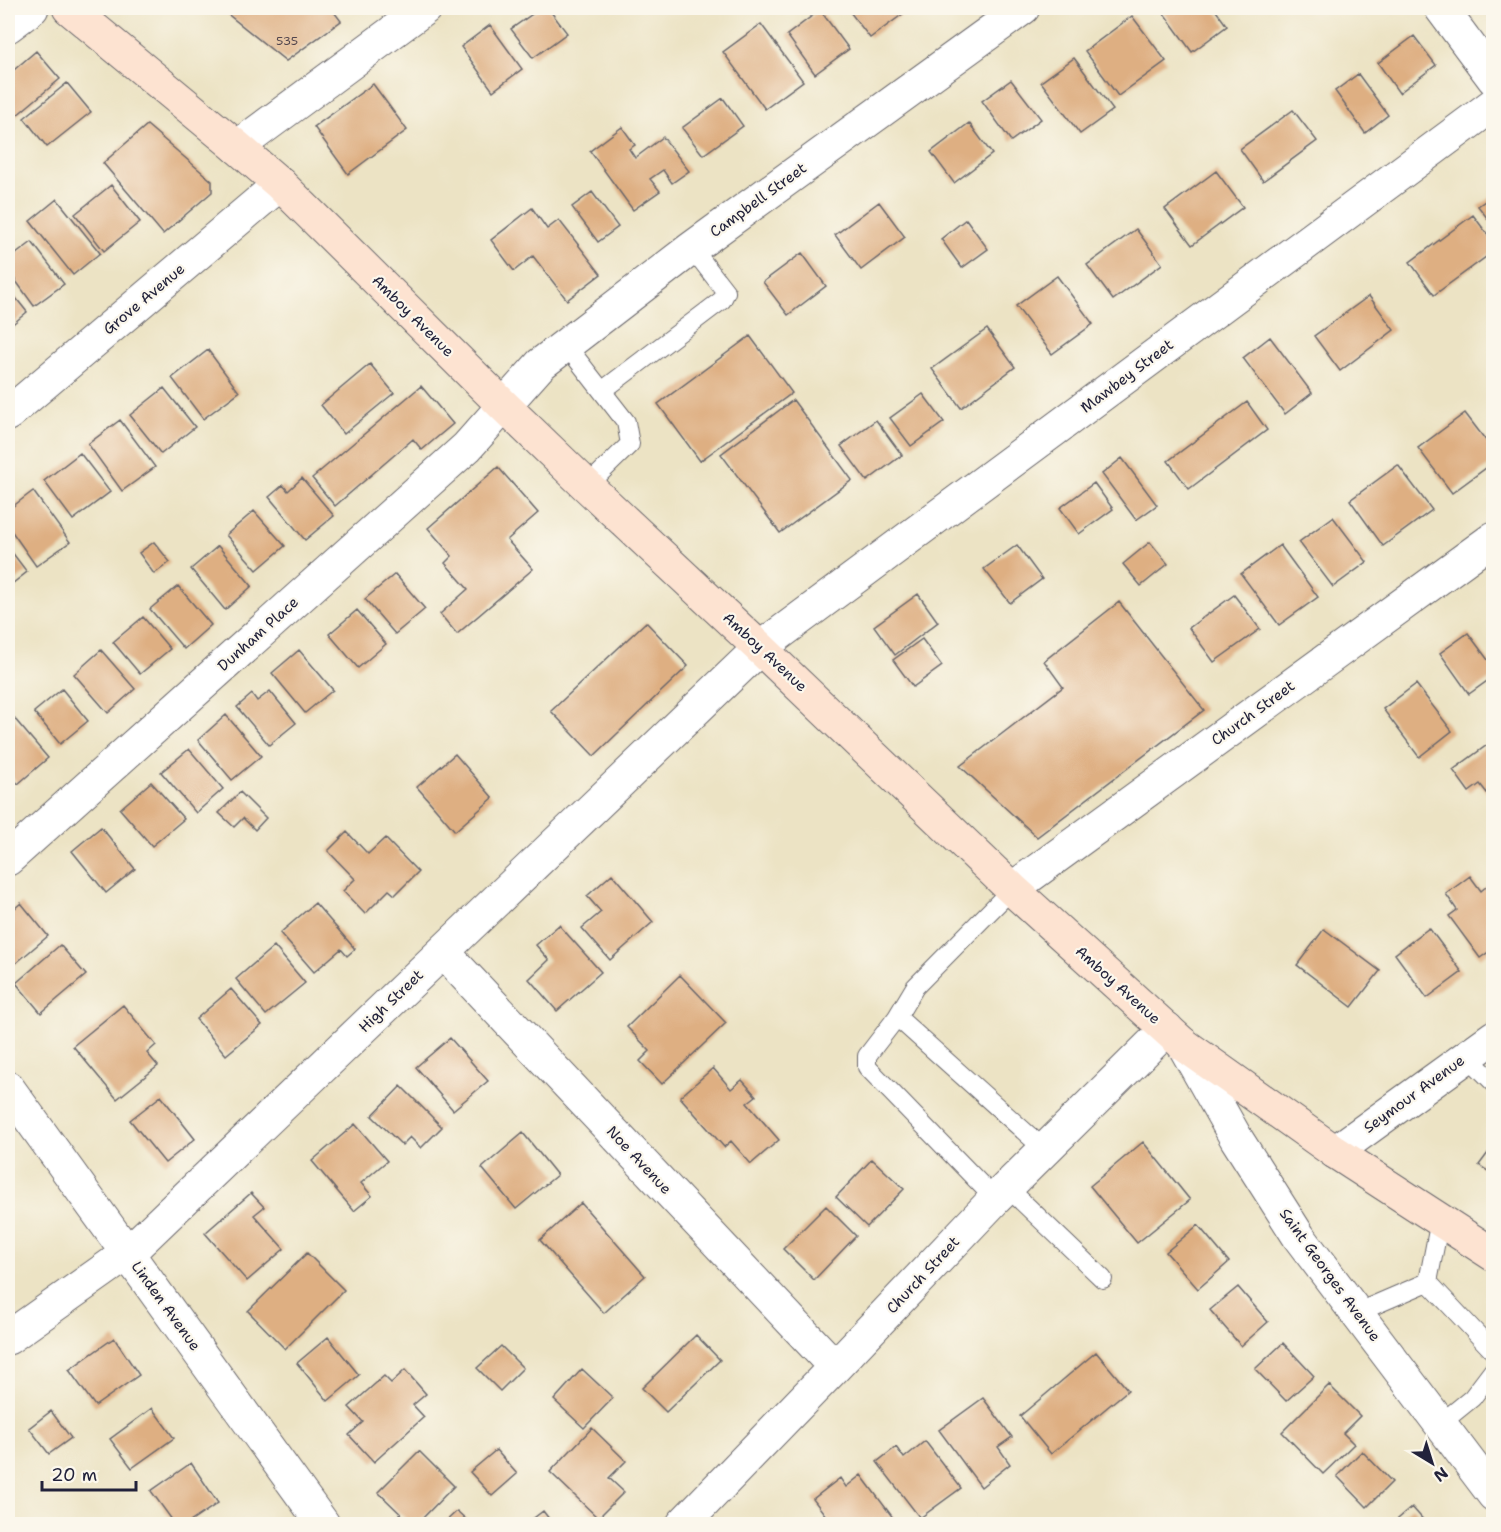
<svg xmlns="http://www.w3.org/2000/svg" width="1501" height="1532" viewBox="0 0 1501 1532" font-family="'Shantell Sans',sans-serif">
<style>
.building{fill:#deaf82}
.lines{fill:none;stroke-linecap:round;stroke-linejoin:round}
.lane-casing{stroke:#69666b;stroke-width:20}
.street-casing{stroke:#69666b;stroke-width:35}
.secondary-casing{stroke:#69666b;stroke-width:35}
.lane{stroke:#fff;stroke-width:18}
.street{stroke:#fff;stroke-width:33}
.secondary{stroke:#fde3d1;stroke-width:33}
.labels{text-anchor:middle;stroke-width:4.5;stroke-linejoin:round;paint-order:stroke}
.number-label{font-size:12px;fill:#51454d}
.street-label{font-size:15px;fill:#22223b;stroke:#fbf7ec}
</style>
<rect width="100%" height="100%" fill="#fbf7ec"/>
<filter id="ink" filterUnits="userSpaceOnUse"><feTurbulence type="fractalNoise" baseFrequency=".0167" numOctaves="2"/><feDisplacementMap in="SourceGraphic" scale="12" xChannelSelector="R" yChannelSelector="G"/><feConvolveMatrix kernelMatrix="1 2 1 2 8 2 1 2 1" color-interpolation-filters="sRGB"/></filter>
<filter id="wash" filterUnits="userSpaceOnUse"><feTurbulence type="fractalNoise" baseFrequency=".008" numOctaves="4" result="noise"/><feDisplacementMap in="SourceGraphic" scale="24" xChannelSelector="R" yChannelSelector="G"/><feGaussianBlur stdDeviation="1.35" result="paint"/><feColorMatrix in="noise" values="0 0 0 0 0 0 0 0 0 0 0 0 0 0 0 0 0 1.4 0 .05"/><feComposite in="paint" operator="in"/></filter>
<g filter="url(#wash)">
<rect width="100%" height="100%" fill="#ece3c4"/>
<g id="blocks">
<!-- building -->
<path class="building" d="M220,8H331L341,21L286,61Z
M541,8H548L567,33L533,58L511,29Z
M847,8H911L870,38Z
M1160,8H1214L1227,26L1192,52Z
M820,10L849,49L815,74L787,35Z
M1132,16L1166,61L1118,96L1085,51Z
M761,24L803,81L765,109L723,52Z
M490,25L522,69L493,91L461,47Z
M1414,36L1436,65L1399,93L1378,63Z
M36,51L60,79L16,116L8,105V75Z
M1074,58L1113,110L1080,134L1041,82Z
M1358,74L1388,115L1365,133L1335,91Z
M1011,80L1041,119L1011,141L982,101Z
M67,83L91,112L47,147L24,118Z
M373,84L407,130L348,174L314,127Z
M723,98L743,126L703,155L682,128Z
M1293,110L1317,141L1263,181L1240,149Z
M969,123L992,154L954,183L931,152Z
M147,125L212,181V192L163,234L103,163Z
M622,127L635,145L629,149L635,158L663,137L689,171L672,183L663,170L650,179L660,191L633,210L590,151Z
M1216,171L1243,207L1192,245L1165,209Z
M111,185L140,222L104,251L75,214Z
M592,192L618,227L598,242L572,207Z
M1494,195V227L1478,206Z
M57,199L100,253L73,275L30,221Z
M879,202L905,237L861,270L835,235Z
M532,208L547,229L559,220L601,274L567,300L533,256L514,271L491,240Z
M1473,215L1494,243V251L1434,295L1410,262Z
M966,219L988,249L962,268L941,239Z
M1136,229L1162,264L1113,300L1087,265Z
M32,242L64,284L34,306L8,270V260Z
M802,253L826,286L788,315L763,282Z
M1057,276L1093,324L1052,354L1016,306Z
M8,288L27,312L8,328Z
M1369,296L1394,330L1340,371L1314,336Z
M987,329L1015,367L961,408L932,369Z
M750,336L792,393L700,461L658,404Z
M1270,337L1312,393L1285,414L1243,358Z
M208,350L239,392L203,419L172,378Z
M370,364L394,393L344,434L321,405Z
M421,386L453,424L422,450L413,439L335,506L312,478Z
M164,388L195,427L161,454L130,415Z
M923,394L944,422L911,446L890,418Z
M793,400L852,480L780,533L721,454Z
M1247,402L1267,430L1189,489L1168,461Z
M1465,413L1494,451V462L1452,493L1418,448Z
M120,420L155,467L122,491L88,444Z
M876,420L902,455L867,481L841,446Z
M80,453L110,492L73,520L44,481Z
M1122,458L1157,505L1136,520L1102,474Z
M1398,465L1432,510L1383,546L1350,500Z
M498,467L538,513L507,540L533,569L457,634L440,614L468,589L445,563L452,556L428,528Z
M302,478L334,516L305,540L269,497L283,485L288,491Z
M1094,483L1113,509L1079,534L1060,508Z
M33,491L70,542L36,566L8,526V510Z
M254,511L285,546L257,570L226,535Z
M1333,517L1367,562L1333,587L1299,542Z
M154,542L170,562L154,574L139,553Z
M1150,542L1168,564L1141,586L1123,564Z
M1017,545L1042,579L1010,603L984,569Z
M1280,545L1318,597L1279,625L1241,574Z
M218,546L252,586L225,610L191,569Z
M8,547L27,572L8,587Z
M395,574L425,609L395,634L365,599Z
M178,586L211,625L184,649L150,609Z
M918,594L938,622L895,655L874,626Z
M1234,595L1260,629L1214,662L1189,628Z
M1119,602L1204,710L1037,837L960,766L1063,687L1044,661Z
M357,610L386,644L358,668L329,634Z
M143,617L170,649L140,674L113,642Z
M646,622L688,666L594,756L551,711Z
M1468,633L1494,668V676L1469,694L1440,653Z
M922,639L942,666L913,687L893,660Z
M101,650L135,689L108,713L74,674Z
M299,650L333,690L305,713L272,673Z
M1416,684L1452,731L1419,757L1383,709Z
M62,689L88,721L60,744L34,712Z
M270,691L296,723L269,745L237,707L252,694L257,701Z
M8,711L48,758L18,784L8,772Z
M226,715L261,756L232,780L198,740Z
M1494,740V802L1480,784L1469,792L1453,770Z
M189,749L223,789L196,813L161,772Z
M455,754L493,798L455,831L417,787Z
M151,782L184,819L152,846L120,809Z
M240,792L266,818L255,830L243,818L234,827L219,813Z
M101,827L135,869L106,893L72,851Z
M347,832L368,854L385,838L418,872L395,895L389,890L365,914L343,891L355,879L328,851Z
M612,874L653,922L610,960L582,928L601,912L587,896Z
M1470,876L1481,891L1487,886L1494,894V948L1480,958L1449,916L1457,910L1446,894Z
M21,903L48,936L15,964L8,954V914Z
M315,903L355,949L347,956L341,949L314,972L280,933Z
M559,925L601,972L557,1011L529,979L549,960L536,945Z
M1429,928L1462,972L1427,998L1395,954Z
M1324,929L1380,971L1352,1007L1297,965Z
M60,945L86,975L41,1013L16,983Z
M274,946L305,983L266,1015L236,979Z
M680,975L726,1023L662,1084L640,1061L650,1051L627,1027Z
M231,989L262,1025L226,1055L196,1019Z
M123,1005L156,1045L147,1053L158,1066L117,1099L73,1046Z
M450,1038L488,1081L453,1110L416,1067Z
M713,1068L731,1089L742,1080L756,1096L747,1103L779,1140L751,1164L731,1141L724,1147L680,1097Z
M401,1086L442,1127L421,1148L410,1137L402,1145L372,1116Z
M161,1096L195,1139L165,1163L130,1120Z
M355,1124L387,1161L361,1183L372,1196L354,1211L312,1161Z
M523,1133L557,1175L516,1209L482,1168Z
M1143,1142L1190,1200L1137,1243L1090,1186Z
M1494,1145V1175L1479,1165Z
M872,1159L904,1189L867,1227L836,1197Z
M251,1193L264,1207L254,1215L284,1249L247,1281L205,1233Z
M581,1203L645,1276L604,1313L540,1240Z
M826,1206L856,1236L814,1280L783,1249Z
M1198,1225L1229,1262L1198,1289L1166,1252Z
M307,1253L344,1290L285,1349L248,1311Z
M1238,1287L1268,1322L1241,1346L1210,1310Z
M696,1335L720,1360L666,1412L642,1388Z
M328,1337L359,1375L328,1401L297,1363Z
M114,1338L139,1375L95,1406L69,1370Z
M1283,1343L1314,1376L1286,1401L1255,1369Z
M501,1346L523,1368L500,1391L477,1368Z
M1096,1352L1128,1390L1051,1454L1020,1416Z
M582,1369L613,1398L584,1428L554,1400Z
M405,1370L426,1394L413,1405L424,1417L374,1462L349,1435L363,1422L349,1407L384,1376L391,1383Z
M1329,1385L1360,1416L1343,1433L1354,1444L1323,1474L1282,1432Z
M983,1398L1012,1437L998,1447L1010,1464L981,1487L939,1430Z
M152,1408L174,1438L132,1468L110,1439Z
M51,1411L71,1438L49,1454L29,1428Z
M592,1428L626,1461L609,1478L624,1492L598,1518L550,1472Z
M925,1441L961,1488L920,1518L877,1462L896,1447L904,1458Z
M496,1450L517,1474L492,1496L470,1472Z
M419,1451L454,1486L417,1524H411L378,1492Z
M1362,1451L1392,1482L1367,1507L1337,1476Z
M191,1463L218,1503L187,1524H175L151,1491Z
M861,1475L897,1523L894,1524H832L813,1499L840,1478L846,1487Z
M1412,1507L1427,1524H1392Z
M457,1511L471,1524H443Z
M543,1511L553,1524H526Z"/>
</g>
</g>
<g filter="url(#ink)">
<use href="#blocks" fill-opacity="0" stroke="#69666b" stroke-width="1.5"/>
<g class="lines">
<!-- lane casing -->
<g class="lane-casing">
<path id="lane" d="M566,345L626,422L630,444L587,486
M602,391L722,300L726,292L692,248
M1012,889L915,987L897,1017L1044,1149
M897,1017L867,1056V1067L995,1199
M1467,1056L1494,1083
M1008,1188L1103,1279
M1428,1282L1494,1352
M1428,1282L1440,1220
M1356,1313L1428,1282
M1440,1424L1472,1398L1494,1369"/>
</g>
<!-- street casing -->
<g class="street-casing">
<path id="street" d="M1441,8L1494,79
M8,26L32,8
M237,147L425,8
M8,414L280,184
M8,859L467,447L541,364L692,248L1023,8
M1012,889L1494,538
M443,952L835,1367
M1183,1044L1236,1138L1299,1237L1494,1495
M8,1088L323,1524
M1335,1152L1494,1037
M8,1338L128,1253L760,648L1494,104
M683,1524L835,1367L995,1199L1167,1029"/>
</g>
<!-- secondary casing -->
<g class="secondary-casing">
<path id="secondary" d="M69,8L237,147L280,184L504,406L587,486L760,648L1012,889L1183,1044L1335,1152L1494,1255"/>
</g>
<!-- lane -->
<use href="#lane" class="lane"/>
<!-- street -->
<use href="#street" class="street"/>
<!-- secondary -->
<use href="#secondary" class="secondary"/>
</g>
</g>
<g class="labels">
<!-- number labels -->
<g class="number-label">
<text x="287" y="45">535</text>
</g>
<!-- street labels -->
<g class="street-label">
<text transform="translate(758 200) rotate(-36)" y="5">Campbell Street</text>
<text transform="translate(144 299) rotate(-40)" y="5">Grove Avenue</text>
<text transform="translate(413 316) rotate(45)" y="5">Amboy Avenue</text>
<text transform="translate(1127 376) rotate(-37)" y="5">Mawbey Street</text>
<text transform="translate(258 634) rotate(-42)" y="5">Dunham Place</text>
<text transform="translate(765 652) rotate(43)" y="5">Amboy Avenue</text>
<text transform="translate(1253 713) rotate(-36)" y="5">Church Street</text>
<text transform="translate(1118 985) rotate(42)" y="5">Amboy Avenue</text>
<text transform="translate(391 1001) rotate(-44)" y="5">High Street</text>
<text transform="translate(1414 1094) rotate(-36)" y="5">Seymour Avenue</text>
<text transform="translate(639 1160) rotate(47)" y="5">Noe Avenue</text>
<text transform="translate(923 1275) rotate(-47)" y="5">Church Street</text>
<text transform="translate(1330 1275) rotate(54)" y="5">Saint Georges Avenue</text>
<text transform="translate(166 1306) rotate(54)" y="5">Linden Avenue</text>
</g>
</g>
<!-- margin -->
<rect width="1501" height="1532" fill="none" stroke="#fbf7ec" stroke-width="30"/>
<!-- north arrow -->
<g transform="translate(1432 1463) rotate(142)" stroke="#fbf7ec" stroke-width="4.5" paint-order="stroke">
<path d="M0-4.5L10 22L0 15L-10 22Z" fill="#22223b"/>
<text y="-9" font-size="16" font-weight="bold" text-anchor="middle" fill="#22223b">N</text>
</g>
<!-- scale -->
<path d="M42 1481v9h94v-9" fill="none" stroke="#22223b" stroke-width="3"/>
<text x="51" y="1481" font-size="18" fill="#22223b" stroke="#fbf7ec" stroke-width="4.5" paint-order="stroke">20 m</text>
</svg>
